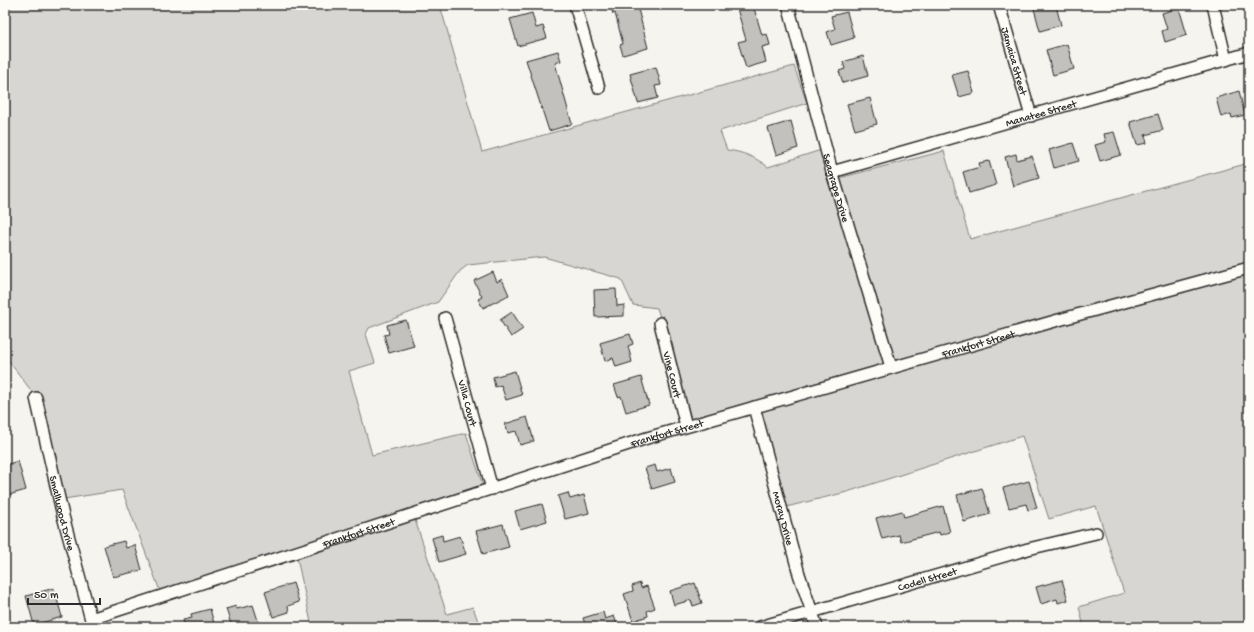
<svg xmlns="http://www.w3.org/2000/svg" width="1254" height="632" viewBox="0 0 1254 632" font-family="'Gochi Hand',sans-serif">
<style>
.green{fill:#d7d6d2;stroke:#81807e}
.building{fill:#c2c1be;stroke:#2b2b2b}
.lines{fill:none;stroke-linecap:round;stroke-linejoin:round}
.minor-casing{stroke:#2b2b2b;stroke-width:14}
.minor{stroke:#fdfcf7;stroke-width:11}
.labels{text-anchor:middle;stroke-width:3;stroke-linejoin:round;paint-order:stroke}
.street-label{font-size:11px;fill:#2b2b2b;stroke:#fdfcf7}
</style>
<rect width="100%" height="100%" fill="#f5f4ef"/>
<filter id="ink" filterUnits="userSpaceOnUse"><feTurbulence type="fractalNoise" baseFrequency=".025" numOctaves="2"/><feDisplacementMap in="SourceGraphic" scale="8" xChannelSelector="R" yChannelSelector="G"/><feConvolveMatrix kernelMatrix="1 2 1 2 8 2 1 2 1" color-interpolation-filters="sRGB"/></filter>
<g filter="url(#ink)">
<!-- green -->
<path class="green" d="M5,5H440L482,152L794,66L807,103L720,131L727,150C743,152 755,157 768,167L821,150L885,363L691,419L663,316L660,317L657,308L633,305L621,279L544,257L468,265L460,271L438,302L369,328L366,334L375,363L349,371L372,455L466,433L483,486L160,591L122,490L64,499L40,392L33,393L5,356Z
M944,151L970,239L1249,163V263L894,361L839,178Z
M1249,274V627H1084L1079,607L1124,593L1096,506L1049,519L1022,436L847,492L786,507L761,411L1057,326Z
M415,520L447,614L473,607L480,627H312L297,558Z"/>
<!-- building -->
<path class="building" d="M610,5H637L648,48L623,55L620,45L623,44L615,13L613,14Z
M736,5H753L762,35L767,34L770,45L762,47L766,62L746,68L738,42L746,40Z
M1033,5H1050L1051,8L1056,6L1061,25L1040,31Z
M1179,8L1187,35L1165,42L1162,31L1167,29L1162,13Z
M847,12L854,38L831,45L827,32L835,29L831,16Z
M532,13L536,28L543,26L547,38L518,46L510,19Z
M1067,44L1074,69L1053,75L1046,50Z
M558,51L561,61L555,63L572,124L549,131L526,60Z
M863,56L868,76L843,83L839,71L845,69L843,62Z
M656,67L661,85L655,86L658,98L638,103L630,74Z
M968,71L974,93L959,97L952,75Z
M1239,91L1245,115L1232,118L1231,114L1221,117L1216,98Z
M870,98L877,124L855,130L847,104Z
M1158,114L1163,130L1145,135L1147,143L1137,145L1130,122Z
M791,121L798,148L776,155L768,128Z
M1114,132L1121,155L1100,161L1095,145L1106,142L1104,134Z
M1073,143L1079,161L1054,168L1049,150Z
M1016,154L1017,160L1032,156L1039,178L1013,186L1005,157Z
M989,161L996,185L969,193L963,172L980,167L979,163Z
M493,272L497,282L502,279L509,295L483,308L478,299L482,297L474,281Z
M616,289L617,306L624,305V316L595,317L594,290Z
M512,312L523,329L511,337L500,320Z
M406,320L414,346L389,353L384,335L389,334L387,325Z
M630,334L633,344L628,346L632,362L616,367L613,358L605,361L600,343Z
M515,371L522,395L506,400L501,385L495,387L493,377Z
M641,377L649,405L626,412L621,396L618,397L614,385Z
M527,417L534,441L520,445L516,431L508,433L505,424Z
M18,461L26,490L5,496V465Z
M655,465L657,472L671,468L675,482L652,489L645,468Z
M1029,481L1037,508L1028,510L1026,504L1009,508L1003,488Z
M982,488L990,514L964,522L957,495Z
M568,493L570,499L584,495L589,513L565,519L558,496Z
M542,504L547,521L520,529L515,511Z
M943,506L950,532L940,535L939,532L901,542L899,535L882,539L876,518L902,511L904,517Z
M503,524L509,547L483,554L476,531Z
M442,535L443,541L460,536L466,554L439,562L432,538Z
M124,541L126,548L135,545L142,570L113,577L104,546Z
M1062,580L1068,600L1058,603L1057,599L1041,604L1036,587Z
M293,583L299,602L288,606L289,612L273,617L265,592Z
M640,583L641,588L647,586L655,608L647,611L648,616L633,621L624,594L633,591L632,586Z
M695,583L702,603L693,606L691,600L674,605L670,591Z
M54,588L62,617L34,625L26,596Z
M253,605L260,627H232L226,609L236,606L237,609Z
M210,609L215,627H185L183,620L192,618L191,614Z
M603,612L605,619L614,616L618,627H586L583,618Z"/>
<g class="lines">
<!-- minor casing -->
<g class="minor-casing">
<g id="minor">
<path d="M575,5L599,88"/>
<path id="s1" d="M788,5L832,172L891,367"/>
<path id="s2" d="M999,5L1031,116"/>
<path d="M1213,5L1226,60"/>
<path id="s3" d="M832,172L1249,53"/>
<path id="s4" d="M445,318L492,489"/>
<path id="s5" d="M660,323L686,426"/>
<path id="s6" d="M36,398L63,516L93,627"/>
<path id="s7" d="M754,407L799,574L817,627"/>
<path id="s8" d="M91,619L647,438L1055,321L1249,268"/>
<path id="s9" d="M760,627L1028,549L1096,533"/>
</g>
</g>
<!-- minor -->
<use href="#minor" class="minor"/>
</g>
</g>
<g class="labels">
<!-- street labels -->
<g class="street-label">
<text dy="4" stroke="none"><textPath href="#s2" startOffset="58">Jamaica Street</textPath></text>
<text dy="4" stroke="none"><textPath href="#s3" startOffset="217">Manatee Street</textPath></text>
<text dy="4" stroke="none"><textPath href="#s1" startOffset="189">Seagrape Drive</textPath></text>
<text dy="4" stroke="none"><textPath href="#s8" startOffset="929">Frankfort Street</textPath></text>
<text dy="4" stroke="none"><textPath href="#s5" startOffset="53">Vine Court</textPath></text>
<text dy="4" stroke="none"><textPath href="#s4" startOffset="88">Villa Court</textPath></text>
<text dy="4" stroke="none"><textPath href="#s8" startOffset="605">Frankfort Street</textPath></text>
<text dy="4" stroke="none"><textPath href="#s6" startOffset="118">Smallwood Drive</textPath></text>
<text dy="4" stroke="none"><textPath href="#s7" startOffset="115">Moray Drive</textPath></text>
<text dy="4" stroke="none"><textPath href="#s8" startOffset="281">Frankfort Street</textPath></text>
<text dy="4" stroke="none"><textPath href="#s9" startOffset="174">Codell Street</textPath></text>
</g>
</g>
<!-- margin -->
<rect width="1254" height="632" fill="none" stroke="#fdfcf7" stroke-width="20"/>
<rect x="10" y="10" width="1234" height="612" fill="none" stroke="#2b2b2b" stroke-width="1.5" filter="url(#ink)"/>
<!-- scale -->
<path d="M28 598v6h72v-6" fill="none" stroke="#2b2b2b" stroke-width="2"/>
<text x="34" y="598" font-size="12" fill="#2b2b2b" stroke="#fdfcf7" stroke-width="3" paint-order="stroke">50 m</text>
</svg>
